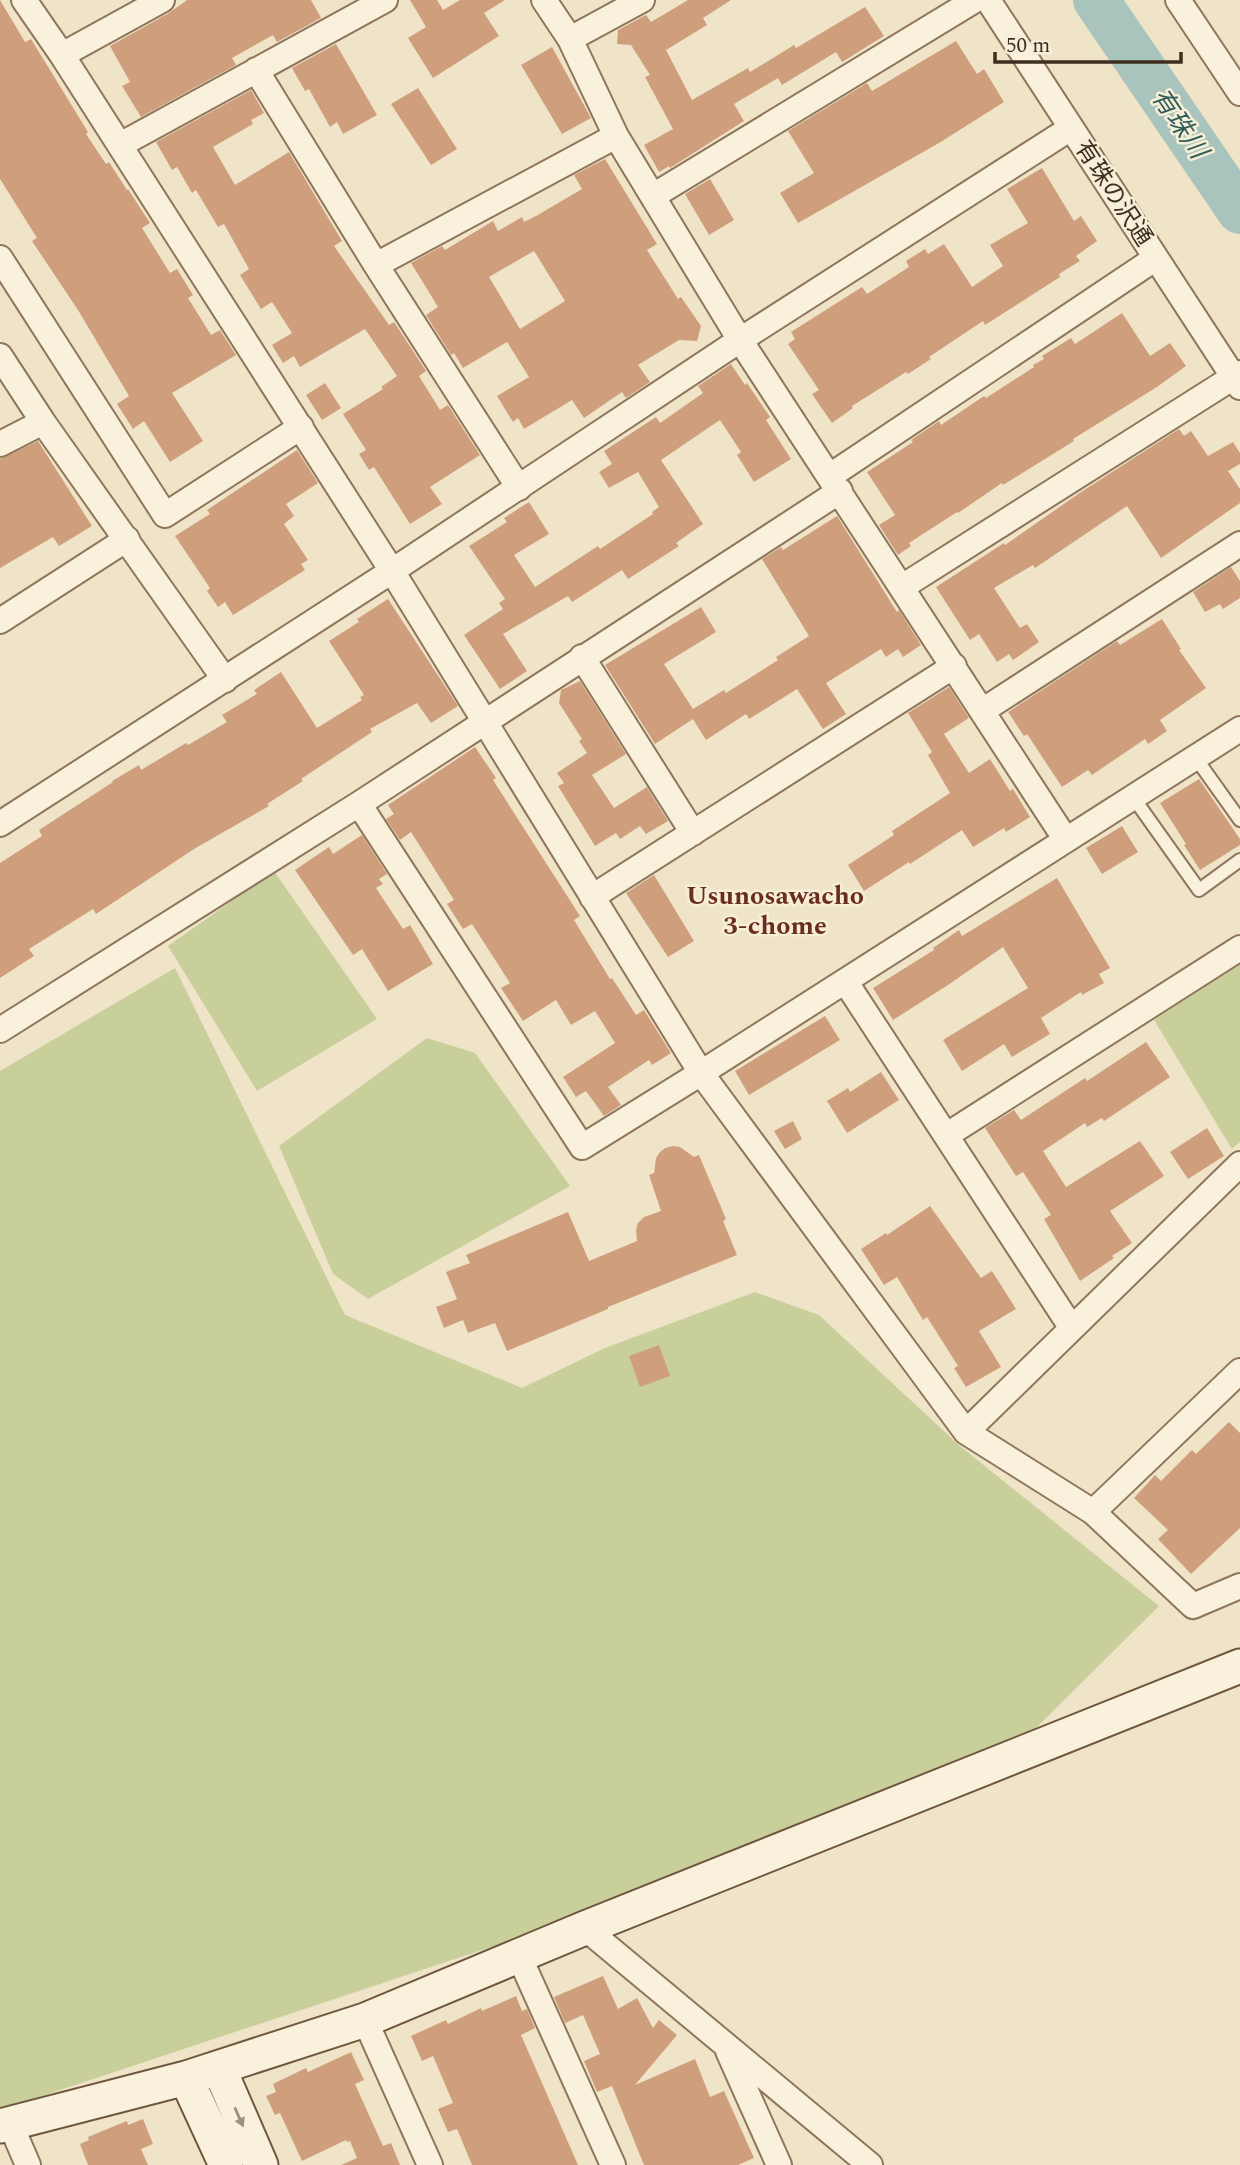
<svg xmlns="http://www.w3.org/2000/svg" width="1240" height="2165" viewBox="0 0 1240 2165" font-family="Spectral,'Noto Sans JP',serif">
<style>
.green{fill:#c9cf9b}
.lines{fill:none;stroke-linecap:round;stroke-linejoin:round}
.river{stroke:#a9c4bc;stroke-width:46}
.building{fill:#cf9f7d;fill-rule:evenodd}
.lane-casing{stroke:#8d765c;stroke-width:16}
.street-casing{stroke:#8d765c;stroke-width:28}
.secondary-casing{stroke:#6f573f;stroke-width:37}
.lane{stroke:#faf1dc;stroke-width:12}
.street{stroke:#faf1dc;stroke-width:24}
.secondary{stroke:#faf1dc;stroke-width:33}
.oneway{fill:#9c907e}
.labels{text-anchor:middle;stroke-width:5;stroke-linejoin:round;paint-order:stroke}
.street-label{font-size:24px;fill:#3d2e20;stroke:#f7eed8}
.water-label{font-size:26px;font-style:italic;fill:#2f5d5a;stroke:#f7eed8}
.neighbourhood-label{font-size:26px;font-weight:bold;fill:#6b2e1e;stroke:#f7eed8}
</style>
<rect width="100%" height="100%" fill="#f0e4c8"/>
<!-- green -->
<path class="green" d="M274,871L377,1019L257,1091L168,946Z
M1240,964V1142L1232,1149L1154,1020Z
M175,968L345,1315L522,1388L605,1348L755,1292L819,1315L960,1446L1159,1606L1036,1728L868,1798L521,1937L0,2110V1071Z
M427,1038L475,1053L570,1186L368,1299L333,1274L279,1146Z"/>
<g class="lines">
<!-- river -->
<path class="river" d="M1096,0L1240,211"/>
</g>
<!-- building -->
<path class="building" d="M0,0L25,42L31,39L88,132L86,134L106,164L109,162L127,190L128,189L150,223L142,228L170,273L177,269L193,295L188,298L211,335L220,330L236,355L172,393L203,441L170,462L144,421L133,429L117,404L129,396L78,310L32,241L37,238L0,179Z
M187,0H311L321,18L277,42L273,35L232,58L236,65L141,117L122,86L130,82L110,46L169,13Z
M410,0H437L443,10L460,0H505L484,13L499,36L433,78L408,38L426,27Z
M688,0H731L703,18L707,25L666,50L692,100L748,68L750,72L794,45L796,48L865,7L884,36L842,62L836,52L782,85L778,78L734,104L744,121L670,168L669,166L659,172L644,145L673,129L645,77L650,75L631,45L617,44L618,30L646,15L651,22Z
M956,41L977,74L984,69L1004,102L939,143L798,223L780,193L814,173L788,131L867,83L872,91Z
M336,44L377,115L343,134L337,122L330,127L309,89L305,91L292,68Z
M552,47L591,118L562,134L521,65Z
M418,88L457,149L431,165L391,104Z
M251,90L264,113L251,120L253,124L213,147L235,185L289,152L342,241L334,246L389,325L394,322L400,331L426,371L419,376L440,410L448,405L480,455L430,487L442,504L410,524L374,467L369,470L359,454L366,450L343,414L383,389L381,387L397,376L365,329L300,367L294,356L283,363L272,345L292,333L272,302L261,309L240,275L249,269L224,224L218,227L196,190L192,193L177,167L172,170L156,142Z
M605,159L657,244L647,250L678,299L681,297L701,326L697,341L679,340L638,365L650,382L626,398L622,392L584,418L572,400L524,429L518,418L513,422L497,396L529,377L507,342L463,368L454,353L451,355L426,315L438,307L411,263L442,246L445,250L493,221L498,231L522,217L524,222L536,216L582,189L574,175ZM534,251L565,301L520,329L489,277Z
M1042,168L1074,221L1081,216L1097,241L1076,256L1080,261L1059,274L1060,277L985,325L983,321L929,357L931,359L908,374L906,372L852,406L853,408L832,423L812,394L819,390L788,344L795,339L791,332L862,287L867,294L909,267L906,261L925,249L928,254L944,244L972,287L1003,266L990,245L1028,223L1007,189Z
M710,179L734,220L709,235L685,194Z
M1122,313L1150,356L1170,343L1186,366L1157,387L1073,439L1074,441L1003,485L1002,483L958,513L957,512L909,543L911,546L898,555L879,525L895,515L867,472L913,442L911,440L939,421L941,425L984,396L986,398L1034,367L1033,365L1044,359L1042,356L1071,338L1075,344Z
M731,364L745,385L747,383L770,417L766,420L791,459L754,482L737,455L741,452L720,420L661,460L703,524L676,543L679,546L628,579L622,570L572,602L568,596L503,634L527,671L500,689L464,635L503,609L499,603L505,599L469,546L507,522L504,518L529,502L549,534L514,555L535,587L598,546L600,549L653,514L652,512L659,507L638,472L609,488L599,472L612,464L604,451L656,417L660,423L703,393L698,386Z
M325,383L341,408L322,420L306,395Z
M1179,429L1184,436L1191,431L1208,456L1233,442L1240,453V464L1228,471L1240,489V503L1161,558L1127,506L1035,568L1033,565L994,588L1020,628L1027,624L1039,642L1013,660L1009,654L997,662L979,634L970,640L936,587L1004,543L1005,545L1081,492Z
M38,441L92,526L59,546L53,537L0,568V459Z
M297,450L318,483L286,504L294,516L284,524L308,560L301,564L305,570L233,615L225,602L218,607L207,591L210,588L175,536L210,514L207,510Z
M837,516L897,612L899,610L921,645L903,657L898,649L886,657L881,649L826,683L846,714L823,729L797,689L749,719L746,714L706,740L693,719L655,744L605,665L701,607L716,632L664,664L693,709L724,690L726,693L778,660L776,657L809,636L762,559L781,547L783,550Z
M1231,567L1240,581V598L1223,609L1220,604L1205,612L1193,592Z
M388,599L458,706L431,723L417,703L370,729L372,732L301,779L303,781L267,804L269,806L194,849L96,914L93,909L29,949L34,956L0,978V863L42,836L39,830L113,782L112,781L139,765L141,770L186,743L188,745L227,722L222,715L257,694L254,690L281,672L317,728L362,700L360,697L364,695L329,641L359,622L357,619Z
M1162,619L1181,649L1179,650L1206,688L1160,720L1167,731L1148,744L1145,739L1092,775L1088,770L1062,787L1027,734L1024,736L1008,712L1117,641L1120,645Z
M580,681L626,754L592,775L614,808L647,787L668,821L646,834L640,826L620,839L616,833L595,846L558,786L564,783L557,773L587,753L579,741L582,739L559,703L561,690Z
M949,687L969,718L944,734L969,773L990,759L1010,791L1013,789L1030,817L1006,832L1004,828L973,847L962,830L910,864L909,862L864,891L848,865L894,835L892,831L950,793L928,755L932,752L908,713Z
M475,747L496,778L493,780L580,916L574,920L610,979L612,978L636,1015L644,1010L671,1053L652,1065L649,1060L608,1087L621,1105L604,1116L586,1091L576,1097L563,1077L615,1043L595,1011L571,1025L556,1000L523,1021L501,988L510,983L472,924L463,929L447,904L454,900L411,832L400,840L386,819L394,814L388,805Z
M1199,779L1240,839V845L1200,870L1184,845L1186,844L1160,803Z
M1122,826L1138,852L1102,874L1086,848Z
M362,835L387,874L379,879L383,884L376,888L403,929L410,925L433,964L388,991L362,949L353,955L295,870L329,847L333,854Z
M654,875L694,941L668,957L626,893Z
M1057,878L1110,968L1099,974L1104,983L1082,995L1081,992L1041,1018L1050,1034L1012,1057L1004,1044L962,1071L943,1040L1028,988L1003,947L948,985L893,1020L873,988L934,950L933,948L959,930L962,936Z
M825,1016L840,1040L749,1095L735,1071Z
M1146,1042L1170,1077L1104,1121L1102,1118L1087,1127L1085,1123L1043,1151L1066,1187L1140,1141L1164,1176L1110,1211L1132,1243L1112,1256L1114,1258L1080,1281L1044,1219L1051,1215L1023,1172L1016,1176L985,1128L1014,1110L1021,1120L1085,1078L1087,1081Z
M881,1072L899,1100L847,1133L827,1101L848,1088L850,1092Z
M793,1121L802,1139L785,1149L774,1131Z
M1207,1128L1224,1156L1188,1179L1170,1152Z
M673,1146L680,1147L694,1157L699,1155L726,1219L723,1221L737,1255L608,1307V1309L507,1351L495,1323L468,1333L463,1320L444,1328L436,1307L457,1299L446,1272L470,1263L466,1255L568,1212L589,1261L637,1241L636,1230L638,1223L644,1217L661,1211L649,1175L654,1173L656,1158L660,1152L665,1148Z
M930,1206L981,1278L992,1271L1016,1309L979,1331L1001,1367L966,1387L954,1368L958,1366L927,1317L923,1320L897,1277L884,1285L861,1249L886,1233L887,1235Z
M659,1345L670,1376L640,1387L629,1356Z
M1229,1422L1240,1433V1528L1191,1574L1158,1539L1168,1530L1134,1498L1155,1475L1161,1481L1192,1450L1196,1454Z
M603,1976L618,2009L637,1998L653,2028L659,2020L677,2035L635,2085L695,2059L710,2097L724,2091L754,2158L738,2165H644L612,2086L597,2092L584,2061L600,2054L583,2015L565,2023L554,1997Z
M516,1996L522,2011L527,2009L535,2028L521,2035L578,2165H472L457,2129L448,2132L438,2109L453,2103L433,2056L422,2061L411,2036L446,2020L448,2024L481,2008L482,2011Z
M351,2052L364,2080L355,2084L383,2146L391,2143L400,2165H341L357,2158L350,2141L347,2142L346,2140L302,2161L280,2113L275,2115L266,2096L276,2092L273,2084L306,2068L308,2072Z
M143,2119L153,2144L141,2149L148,2165H88L80,2144L89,2140L88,2137L127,2121L128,2125Z"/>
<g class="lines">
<!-- lane casing -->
<g class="lane-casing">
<path id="lane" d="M1195,757L1240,820
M1133,797L1199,890L1240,860"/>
</g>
<!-- street casing -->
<g class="street-casing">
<path id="street" d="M24,0L62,55L392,571L701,1073L966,1432L1093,1512L1193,1606L1240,1586
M544,0L570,39L616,136L740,340L1066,840
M988,0L1240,387
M1178,0L1240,93
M570,39L642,0
M62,55L162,0
M256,70L376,265L519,488
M120,145L385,0
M653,196L975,0
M0,258L165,515L301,427
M376,265L616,136
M0,356L43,422L225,680
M0,444L43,422
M830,476L1156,258
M902,587L1240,373
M0,621L127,539
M582,657L693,833
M982,711L1240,544
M359,804L582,1147L701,1073L1240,729
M0,824L392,571L740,340L1071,128
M592,897L954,666
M845,981L1071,1327
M0,1030L359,804L840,491
M947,1135L1240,948
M966,1432L1240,1164
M1093,1512L1240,1371
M585,1928L870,2165
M519,1956L613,2165
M365,2020L430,2165
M728,2051L779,2165
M10,2123L28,2165"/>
</g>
<!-- secondary casing -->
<g class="secondary-casing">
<path id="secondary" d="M219,2068L261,2165
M186,2078L226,2165
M0,2126L186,2078L365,2020L585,1928L1240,1666"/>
</g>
<!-- lane -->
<use href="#lane" class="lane"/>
<!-- street -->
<use href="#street" class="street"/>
<!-- secondary -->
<use href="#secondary" class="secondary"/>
</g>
<!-- one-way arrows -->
<defs><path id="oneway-solid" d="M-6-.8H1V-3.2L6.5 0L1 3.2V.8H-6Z" transform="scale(1.75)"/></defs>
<use class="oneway" href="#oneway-solid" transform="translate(239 2117) rotate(66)"/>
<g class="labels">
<!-- street labels -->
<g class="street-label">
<text transform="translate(1114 193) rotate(57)" y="8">有珠の沢通</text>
</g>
<!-- water labels -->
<g class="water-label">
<text transform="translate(1180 123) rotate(56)" y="9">有珠川</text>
</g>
<!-- neighbourhood labels -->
<g class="neighbourhood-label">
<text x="775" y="904">Usunosawacho<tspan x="775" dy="30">3-chome</tspan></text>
</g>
</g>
<!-- scale -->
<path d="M995 52v10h186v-10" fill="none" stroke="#3d2e20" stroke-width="3.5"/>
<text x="1006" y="52" font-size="21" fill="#3d2e20" stroke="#f7eed8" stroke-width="5" paint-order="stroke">50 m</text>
</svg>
